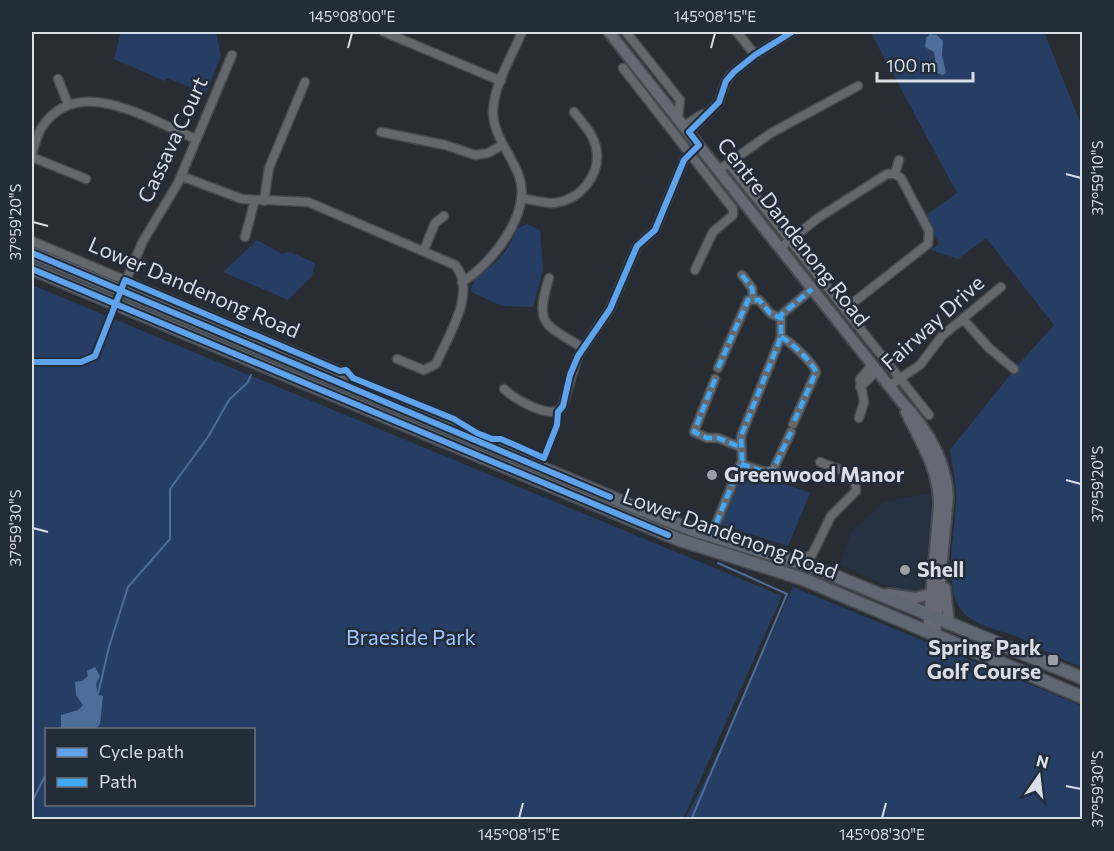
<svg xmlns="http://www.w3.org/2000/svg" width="1114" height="851" viewBox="0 0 1114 851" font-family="Commissioner,sans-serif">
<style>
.built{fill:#263142}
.green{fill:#263e64;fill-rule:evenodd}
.water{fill:#4f6d99}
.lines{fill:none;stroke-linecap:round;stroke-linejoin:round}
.stream{stroke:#4f6d99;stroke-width:2}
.minor-casing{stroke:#454a50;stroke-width:11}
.major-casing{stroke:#454a50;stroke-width:14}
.highway-casing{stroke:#454a50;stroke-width:15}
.minor{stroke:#64686d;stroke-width:8}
.major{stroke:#646973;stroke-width:10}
.highway{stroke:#5f6772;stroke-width:12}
.quiet{stroke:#3fa9f5;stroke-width:4.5;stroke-dasharray:9 4.5;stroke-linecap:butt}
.cycleway-casing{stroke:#232c39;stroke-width:10}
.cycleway{stroke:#60a3ed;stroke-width:6}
.ticks{fill:none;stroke:#d8dde6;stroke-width:2}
.poi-dot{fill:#9a9fa8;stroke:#232c39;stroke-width:2}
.labels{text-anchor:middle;stroke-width:5;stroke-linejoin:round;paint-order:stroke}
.street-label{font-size:21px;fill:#d8dde6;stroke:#232c39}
.poi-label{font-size:21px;font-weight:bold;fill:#d8dde6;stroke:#232c39;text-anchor:start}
.park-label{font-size:21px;fill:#9ec4fd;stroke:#232c39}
.neatline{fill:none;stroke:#d8dde6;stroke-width:2}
.ticks-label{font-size:15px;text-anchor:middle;fill:#d8dde6}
</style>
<rect width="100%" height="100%" fill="#282d34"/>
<!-- built -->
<path class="built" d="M930,493L931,526L922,591H898L840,565L851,532L884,502Z"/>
<!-- green -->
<path class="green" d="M121,32H216L221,56L206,94L167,78L165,81L114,59Z
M875,32H1044L1082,127V667C1060,659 1042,649 1020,638C1004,631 979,627 966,615C939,591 957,528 956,496C956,481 952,465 950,450L1018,365L1054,325L986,238L958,259L931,250L939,244L925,216L957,193L872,35Z
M527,224L540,230L543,269L533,307L502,306L471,292C471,276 488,271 498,260C507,251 512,240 518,228Z
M257,240L282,254L290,252L315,263L312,276L288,300L223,272Z
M32,285L782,596L683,819H32ZM46,730H254V804H46Z
M743,469L810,493L788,546L719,524Z
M793,587L1082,706V819H685L710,771Z"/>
<!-- water -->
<path class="water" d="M930,34L937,35L943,41L942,55L946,73L943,75L937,73L934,52L925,47L926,38Z
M95,667L100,676L96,684L98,695L103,696L100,724L96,729H61V715L78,710L83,705L76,695L75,682L82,681L88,676L87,671Z"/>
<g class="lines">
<!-- stream -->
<path class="stream" d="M98,694L109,647L128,587L170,539V489L208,437L229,400L248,382L251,375
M32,802L46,774
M691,820L787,594L718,563"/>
<!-- minor casing -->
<g class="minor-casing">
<path id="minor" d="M384,32L501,81
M626,32L680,100L678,118
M737,32L755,55
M623,68L733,209V215L713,232L695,270
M58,79L68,104
M684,126L703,114
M381,132L445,145L475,155L488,153L502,145
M689,132L719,102L726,81L734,72L755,55L792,32
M32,153C35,145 37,135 42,127C78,72 151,121 196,139
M32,157L86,179
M729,164L929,415
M719,170L771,133L858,86
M895,174L899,160
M181,176L242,199L308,202L455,265C478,291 447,338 436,364L424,370L397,359
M521,198C531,200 543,203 553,203C580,201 602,174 596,147C593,133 582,123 574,112
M264,201L269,168L305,82
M245,237L255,200
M32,241L338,370L342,373L344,385
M780,248L818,218L887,174H895L901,178L929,231L928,244L845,309
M424,250L435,223L444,216
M742,275L752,288L753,298
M549,278C534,326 545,324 583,348
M462,282C492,264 532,213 519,176C511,154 494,137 493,113C493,86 512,56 522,32
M124,285L143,241L178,183L232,55
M963,319L989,348L1014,369
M781,337C790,341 813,363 816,372L793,424
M718,368L748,300H759L770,313L780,318
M715,379L694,432L707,438H718L740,447
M889,386L920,365L942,336L1001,287
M860,387L877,371
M504,389C515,399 549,420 562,408L578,356L610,309L637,246L655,230L684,160L699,145
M859,418L864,402L860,379L872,365
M741,464L765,472L773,470L791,432
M711,536L742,460L741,436L781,337V315L812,289
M793,560L812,555L831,516L856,491C857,472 834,468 820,462"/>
</g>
<!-- major casing -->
<g class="major-casing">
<path id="major" d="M609,32L901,401C927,428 946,459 948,497L935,634
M906,412C921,443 939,469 939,505L928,631
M945,588L949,624
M888,594L916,598L930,594"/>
</g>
<!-- highway casing -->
<g class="highway-casing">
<path id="highway" d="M32,253L637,508L690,529L816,568L1082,678
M32,269L680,540L803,579L1082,697"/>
</g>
<!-- minor -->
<use href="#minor" class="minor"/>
<!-- major -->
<use href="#major" class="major"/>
<!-- highway -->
<use href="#highway" class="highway"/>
<!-- quiet -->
<path class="quiet" d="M742,275L752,288L753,298
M781,337C790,341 813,363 816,372L793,424
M718,368L748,300H759L770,313L780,318
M715,379L694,432L707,438H718L740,447
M741,464L765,472L773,470L791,432
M711,536L742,460L741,436L781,337V315L812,289"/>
<!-- cycleway casing -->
<g class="cycleway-casing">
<path id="cycleway" d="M32,253L610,497
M32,269L668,535
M32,362H81L95,356L125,280L340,371L346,370L353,378L454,419L477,433L492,439H501L544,458L557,425L558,412L563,406L570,375L578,356L610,309L637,246L655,230L684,160L699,145L689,132L719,102L726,81L734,72L755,55L792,32"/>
</g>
<!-- cycleway -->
<use href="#cycleway" class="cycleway"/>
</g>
<!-- ticks -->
<path class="ticks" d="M348,48L352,33M711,48L715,33M1066,174L1081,178M33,222L48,226M1066,480L1081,484M33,528L48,532M1066,786L1081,789M519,818L523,803M882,818L886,803"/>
<!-- markers -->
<g class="poi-dot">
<circle cx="712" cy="475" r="6"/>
<circle cx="905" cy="570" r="6"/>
<rect x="1047" y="654" width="12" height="12" rx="3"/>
</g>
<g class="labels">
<!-- street labels -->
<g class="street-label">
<text transform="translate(173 140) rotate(-65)" y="7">Cassava Court</text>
<text transform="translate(793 232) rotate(52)" y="7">Centre Dandenong Road</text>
<text transform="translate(194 288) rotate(23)" y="7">Lower Dandenong Road</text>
<text transform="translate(933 323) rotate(-42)" y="7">Fairway Drive</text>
<text transform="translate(730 534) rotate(20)" y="7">Lower Dandenong Road</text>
</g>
<!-- poi labels -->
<g class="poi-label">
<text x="724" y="482">Greenwood Manor</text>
<text x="917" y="577">Shell</text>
<text x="1041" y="655" text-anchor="end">Spring Park<tspan x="1041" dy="24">Golf Course</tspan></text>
</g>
<!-- park labels -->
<g class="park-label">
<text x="411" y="645">Braeside Park</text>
</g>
</g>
<!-- border -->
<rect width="1114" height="851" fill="none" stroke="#232c39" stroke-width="66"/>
<!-- legend -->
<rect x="45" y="728" width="210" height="78" fill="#232c39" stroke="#6b737e" stroke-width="1.5"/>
<rect x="57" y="748" width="30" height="9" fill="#60a3ed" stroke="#6b737e" stroke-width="1.5"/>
<text x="99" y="758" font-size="18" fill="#d8dde6">Cycle path</text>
<rect x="57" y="778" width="30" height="9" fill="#3fa9f5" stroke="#6b737e" stroke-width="1.5"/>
<text x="99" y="788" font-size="18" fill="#d8dde6">Path</text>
<!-- north arrow -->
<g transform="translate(1039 776) rotate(14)" stroke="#232c39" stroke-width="4.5" paint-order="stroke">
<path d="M0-4.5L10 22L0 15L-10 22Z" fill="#d8dde6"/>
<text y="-9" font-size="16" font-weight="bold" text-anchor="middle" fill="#d8dde6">N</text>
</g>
<!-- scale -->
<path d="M877 72v9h96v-9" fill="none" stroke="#d8dde6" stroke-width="3"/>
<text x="886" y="72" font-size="18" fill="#d8dde6" stroke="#232c39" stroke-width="4.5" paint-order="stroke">100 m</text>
<rect x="33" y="33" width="1048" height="785" class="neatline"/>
<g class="ticks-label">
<text x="352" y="22">145°08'00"E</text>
<text x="715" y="22">145°08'15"E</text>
<text transform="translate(1098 178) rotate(-90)" y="5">37°59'10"S</text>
<text transform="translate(16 222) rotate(-90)" y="5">37°59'20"S</text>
<text transform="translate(1098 484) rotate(-90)" y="5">37°59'20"S</text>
<text transform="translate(16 528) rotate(-90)" y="5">37°59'30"S</text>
<text transform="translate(1098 789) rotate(-90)" y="5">37°59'30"S</text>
<text x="519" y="840">145°08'15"E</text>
<text x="882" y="840">145°08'30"E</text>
</g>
</svg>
